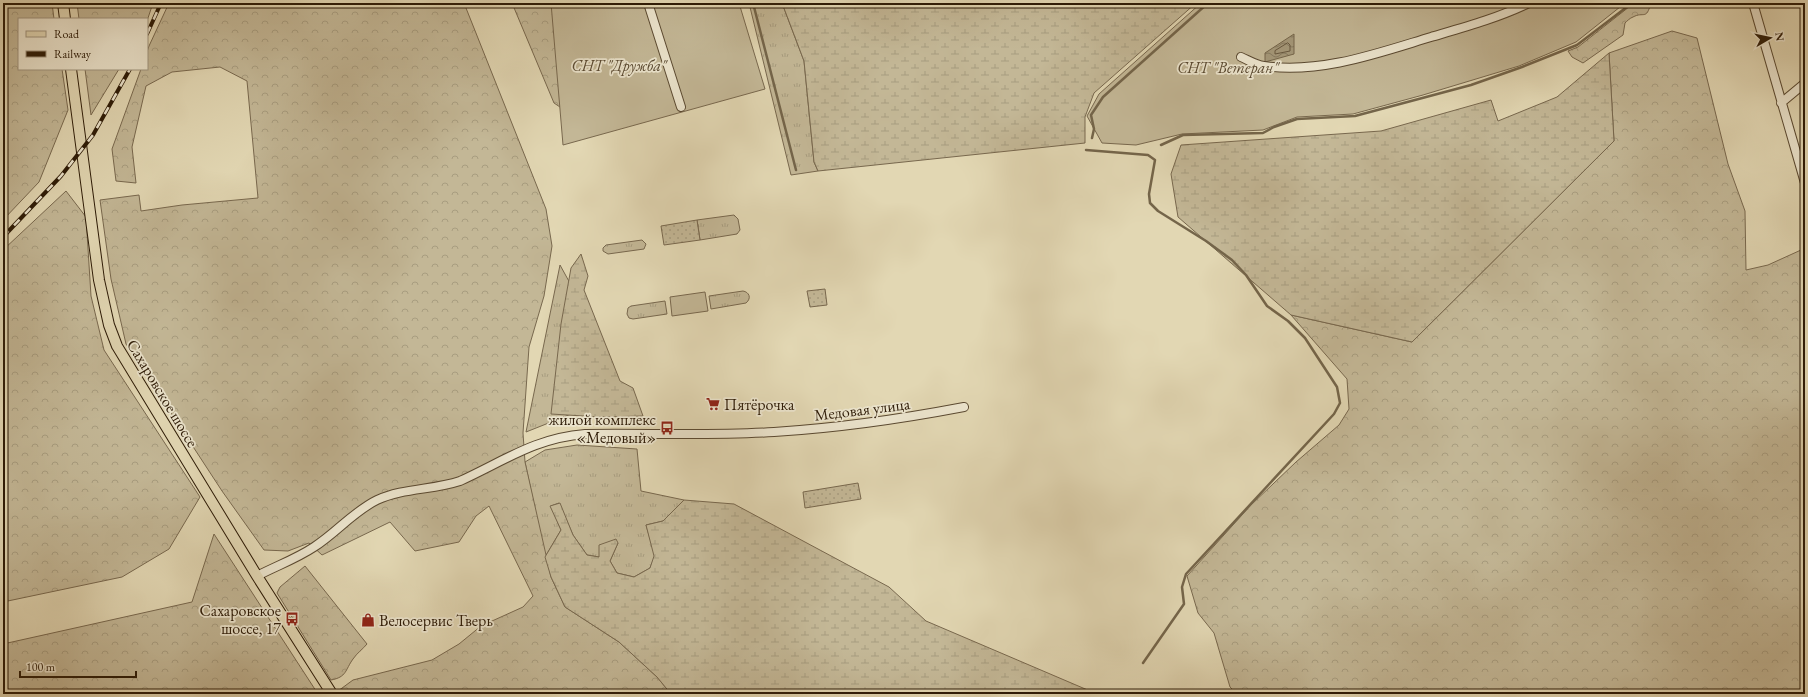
<svg xmlns="http://www.w3.org/2000/svg" width="1808" height="697" viewBox="0 0 1808 697" font-family="'EB Garamond',serif">
<style>
.grass{fill:url(#grass-tufts);stroke:#78684e}
.forest{fill:url(#forest-crowns);stroke:#78684e}
.wetland{fill:url(#wetland-marsh);stroke:#78684e}
.park{fill:url(#park-dots);stroke:#78684e}
.garden{fill:#c3b796;stroke:#78684e}
.water{fill:url(#water-waves);stroke:#74654a}
.lines{fill:none;stroke-linecap:round;stroke-linejoin:round}
.shore{stroke:#68583f;stroke-width:1}
.stream{stroke:#74654a;stroke-width:2.5}
.minor-casing{stroke:#5a4931;stroke-width:10}
.major-casing{stroke:#2c1a06;stroke-width:12}
.minor{stroke:#ece5ce;stroke-width:8}
.major{stroke:#e2d7b3;stroke-width:10}
.rail-casing{stroke:#2c1a06;stroke-width:4}
.rail{stroke:#ece5ce;stroke-width:2.5;stroke-dasharray:8;stroke-linecap:butt}
.labels{text-anchor:middle;stroke-width:3.5;stroke-linejoin:round;paint-order:stroke}
.park-label{font-size:16px;font-style:italic;fill:#594931;stroke:#ece5ce}
.street-label{font-size:16px;fill:#2c1a06;stroke:#ece5ce}
.poi-label{font-size:16px;fill:#2c1a06;stroke:#ece5ce;text-anchor:start}
</style>
<defs>
<pattern id="grass-tufts" width="24" height="20" patternUnits="userSpaceOnUse"><rect width="24" height="20" fill="#c3b796"/><path d="M3 7l-1-3M5 7V3M7 7l1-3M15 17l-1-3M17 17v-4M19 17l1-3" fill="none" stroke="#a89d80"/></pattern>
<pattern id="forest-crowns" width="20" height="18" patternUnits="userSpaceOnUse"><rect width="20" height="18" fill="#c3b796"/><path d="M2 6a3 3 0 1 1 6 0M12 15a3 3 0 1 1 6 0" fill="none" stroke="#a89d80"/></pattern>
<pattern id="wetland-marsh" width="20" height="14" patternUnits="userSpaceOnUse"><rect width="20" height="14" fill="#c3b796"/><path d="M1 5h8M5 5V1M11 12h8M15 12V8" fill="none" stroke="#a89d80"/></pattern>
<pattern id="park-dots" width="8" height="8" patternUnits="userSpaceOnUse"><rect width="8" height="8" fill="#c3b796"/><path d="M2 2h.1M6 6h.1" fill="none" stroke="#a89d80" stroke-width="1.8" stroke-linecap="round"/></pattern>
<pattern id="water-waves" width="16" height="10" patternUnits="userSpaceOnUse"><rect width="16" height="10" fill="#a49778"/><path d="M0 5q4-4 8 0t8 0" fill="none" stroke="#867a60"/></pattern>
</defs>
<rect width="100%" height="100%" fill="#e2d7b3"/>
<filter id="stains"><feTurbulence type="fractalNoise" baseFrequency=".005" numOctaves="4"/><feColorMatrix values="0 0 0 0 .2 0 0 0 0 .09 0 0 0 0 .02 0 0 0 .5 -.17"/></filter>
<radialGradient id="worn" r=".72"><stop offset=".6" stop-color="#630" stop-opacity="0"/><stop offset="1" stop-color="#630" stop-opacity=".3"/></radialGradient>
<!-- grass -->
<path class="grass" d="M749,3H782L804,61L814,162L818,171L791,175Z
M734,215L738,219L740,230L737,234L700,240L697,220Z
M642,240L646,244L644,249L608,254L603,251V248L606,245Z
M560,265L582,305L614,397L526,432Z
M743,291C749,292 752,298 746,303L711,309L709,296Z
M665,301L667,314L633,319L629,318L627,314L628,308L631,306Z
M577,445L637,449L641,491L684,500L663,521L646,525L655,556L650,568L634,577L617,573L610,561L618,543L600,554L599,557L587,555L573,535L559,503L551,506L561,530L545,557L525,462L545,450Z"/>
<!-- forest -->
<path class="forest" d="M4,3H52L54,19H19V69H62L68,110L39,182L3,220Z
M77,3H153L147,21V19H79Z
M169,3H464L546,209L552,246L544,296L529,347L523,433L525,462L551,577L565,607L619,642L657,677L671,694H340L338,691L353,680L432,660L459,644L481,626L523,607L533,596L489,506L476,516L459,542L415,551L390,522L322,555L309,543L288,551L264,550L222,491L126,344L111,279L100,200L139,195L141,211L182,205L258,198L247,81L220,67L172,72L146,86L132,147L136,183L116,181L112,149L141,69H147V52L149,46Z
M512,3H553L566,111L554,103Z
M1634,3H1651C1646,21 1644,11 1633,17C1630,18 1627,21 1625,23L1623,35L1583,63L1572,57L1568,51L1578,47Z
M1672,31L1697,38L1728,164L1745,211L1746,270L1768,265L1801,250L1805,251V694H1237L1230,687L1214,633L1198,613L1187,576L1251,505L1296,462L1339,425L1349,409L1347,379L1291,315L1412,342L1614,141L1609,53Z
M85,69H119L91,115Z
M66,191L86,217L91,296L104,350L200,497L169,549L122,577L3,602V250Z
M214,534L318,694H3V644L192,602Z
M305,566L367,644C363,649 357,653 353,659C345,670 347,677 331,680L277,593L280,587Z"/>
<!-- wetland -->
<path class="wetland" d="M782,3H1196L1094,93L1085,117V143L818,171L814,162L804,61Z
M1609,53L1614,141L1412,342L1291,315L1178,217L1171,174L1181,145L1381,131L1491,100L1498,121L1557,97Z
M581,254L588,276L584,290L620,381L633,388L643,416L600,417L551,414L561,324L571,268Z
M684,500L734,504L889,587L926,621L1097,694H671L657,677L619,642L565,607L551,577L545,557L561,530L550,506L560,503L573,535L587,555L599,557V545L616,539L618,543L610,561L617,573L634,577L650,568L654,556L646,525L663,521Z"/>
<!-- park -->
<path class="park" d="M697,220L700,240L664,245L661,226Z
M825,289L827,305L810,307L807,291Z
M858,483L861,499L805,508L803,492Z"/>
<!-- garden -->
<path class="garden" d="M551,3H739L765,89L563,145Z
M1201,3H1625L1576,42L1519,66L1423,95L1353,114L1297,117L1263,130L1182,134L1136,145L1102,143L1087,116L1099,94Z
M705,292L708,311L672,316L670,297Z"/>
<!-- water -->
<path class="water" d="M1294,34V54L1265,62V53Z"/>
<g class="lines">
<!-- shore -->
<path class="shore" d="M1288,43L1290,45V51L1275,54V51Z"/>
<!-- stream -->
<path class="stream" d="M753,3L796,170
M1092,138L1094,129L1091,115L1103,97L1208,3
M1161,145L1183,135L1263,133L1274,127L1297,119L1355,116L1471,85L1522,67L1577,45L1632,3
M1086,150L1148,155L1155,160L1149,194L1150,203L1158,211L1206,241L1232,260L1246,275L1267,306L1288,321L1305,338L1337,387L1340,403L1334,414L1186,574L1182,587L1184,604L1143,663"/>
<!-- minor casing -->
<g class="minor-casing">
<path id="minor" d="M648,3L681,107
M1753,3L1805,183
M1241,57C1248,60 1256,65 1264,66C1321,74 1378,53 1431,37C1465,27 1498,18 1529,3
M1781,103L1805,83
M257,576C276,566 296,559 314,547C336,533 354,511 377,500C403,488 433,490 460,481C504,461 535,438 585,434C648,433 711,436 774,432C838,428 901,419 964,407"/>
</g>
<!-- major casing -->
<g class="major-casing">
<path id="major" d="M63,3L65,19
M71,69L99,280L109,325L117,346L257,576L332,694"/>
</g>
<!-- minor -->
<use href="#minor" class="minor"/>
<!-- major -->
<use href="#major" class="major"/>
<!-- rail casing -->
<g class="rail-casing">
<path id="rail" d="M147,34L161,3
M3,237L61,176L93,135L130,69"/>
</g>
<!-- rail -->
<use href="#rail" class="rail"/>
</g>
<!-- icons -->
<defs>
<g id="supermarket-bare" transform="scale(1.08)"><path d="M-6-5.5h2.5l.6 2H6L4.5 2H-2.5L-4.4-4H-6ZM-1.5 3.2a1.3 1.3 0 1 0 .1 0ZM3 3.2a1.3 1.3 0 1 0 .1 0Z" fill="#8f2418" stroke="#ece5ce" stroke-width="2.5" paint-order="stroke"/></g>
<g id="bus-bare" transform="scale(1.08)"><path d="M-5-6H5V4H4V6H2V4H-2V6H-4V4H-5ZM-3.5-4V0h7V-4ZM-3.5 1.2v1.5H-2V1.2ZM2 1.2v1.5H3.5V1.2Z" fill="#8f2418" stroke="#ece5ce" stroke-width="2.5" paint-order="stroke"/></g>
<g id="shop-bare" transform="scale(1.08)"><path d="M-5-2.5h2.3a2.7 3.5 0 0 1 5.4 0H5L5.5 6h-11ZM-1.5-2.5h3a1.5 2.3 0 0 0-3 0Z" fill="#8f2418" stroke="#ece5ce" stroke-width="2.5" paint-order="stroke"/></g>
</defs>
<g fill-rule="evenodd">
<use href="#supermarket-bare" x="713" y="404"/>
<use href="#bus-bare" x="667" y="428"/>
<use href="#bus-bare" x="292" y="619"/>
<use href="#shop-bare" x="368" y="620"/>
</g>
<g class="labels">
<!-- park labels -->
<g class="park-label">
<text x="619" y="71">СНТ "Дружба"</text>
<text x="1228" y="73">СНТ "Ветеран"</text>
</g>
<!-- street labels -->
<g class="street-label">
<text transform="translate(163 393) rotate(59)" y="6">Сахаровское шоссе</text>
<text transform="translate(862 409) rotate(-7)" y="6">Медовая улица</text>
</g>
<!-- poi labels -->
<g class="poi-label">
<text x="724" y="410">Пятёрочка</text>
<text x="656" y="425" text-anchor="end">жилой комплекс<tspan x="656" dy="18">«Медовый»</tspan></text>
<text x="281" y="616" text-anchor="end">Сахаровское<tspan x="281" dy="18">шоссе, 17</tspan></text>
<text x="379" y="626">Велосервис Тверь</text>
</g>
</g>
<!-- margin -->
<rect width="1808" height="697" fill="none" stroke="#e2d7b3" stroke-width="16"/>
<rect x="4" y="4" width="1800" height="689" fill="none" stroke="#2c1a06" stroke-width="2"/>
<rect x="8" y="8" width="1792" height="681" fill="none" stroke="#2c1a06"/>
<!-- legend -->
<rect x="18" y="18" width="130" height="52" fill="#ece5ce" stroke="#9f947e"/>
<rect x="26" y="31" width="20" height="6" fill="#e2d7b3" stroke="#9f947e"/>
<text x="54" y="38" font-size="12" fill="#2c1a06">Road</text>
<rect x="26" y="51" width="20" height="6" fill="#2c1a06" stroke="#9f947e"/>
<text x="54" y="58" font-size="12" fill="#2c1a06">Railway</text>
<!-- north arrow -->
<g transform="translate(1770 38) rotate(81)" stroke="#ece5ce" stroke-width="3" paint-order="stroke">
<path d="M0-3L7 15L0 10L-7 15Z" fill="#2c1a06"/>
<text y="-6" font-size="11" font-weight="bold" text-anchor="middle" fill="#2c1a06">N</text>
</g>
<!-- scale -->
<path d="M20 671v6h116v-6" fill="none" stroke="#2c1a06" stroke-width="2"/>
<text x="26" y="671" font-size="12" fill="#2c1a06" stroke="#ece5ce" stroke-width="3" paint-order="stroke">100 m</text>
<rect width="100%" height="100%" filter="url(#stains)"/>
<rect width="100%" height="100%" fill="url(#worn)"/>
</svg>
